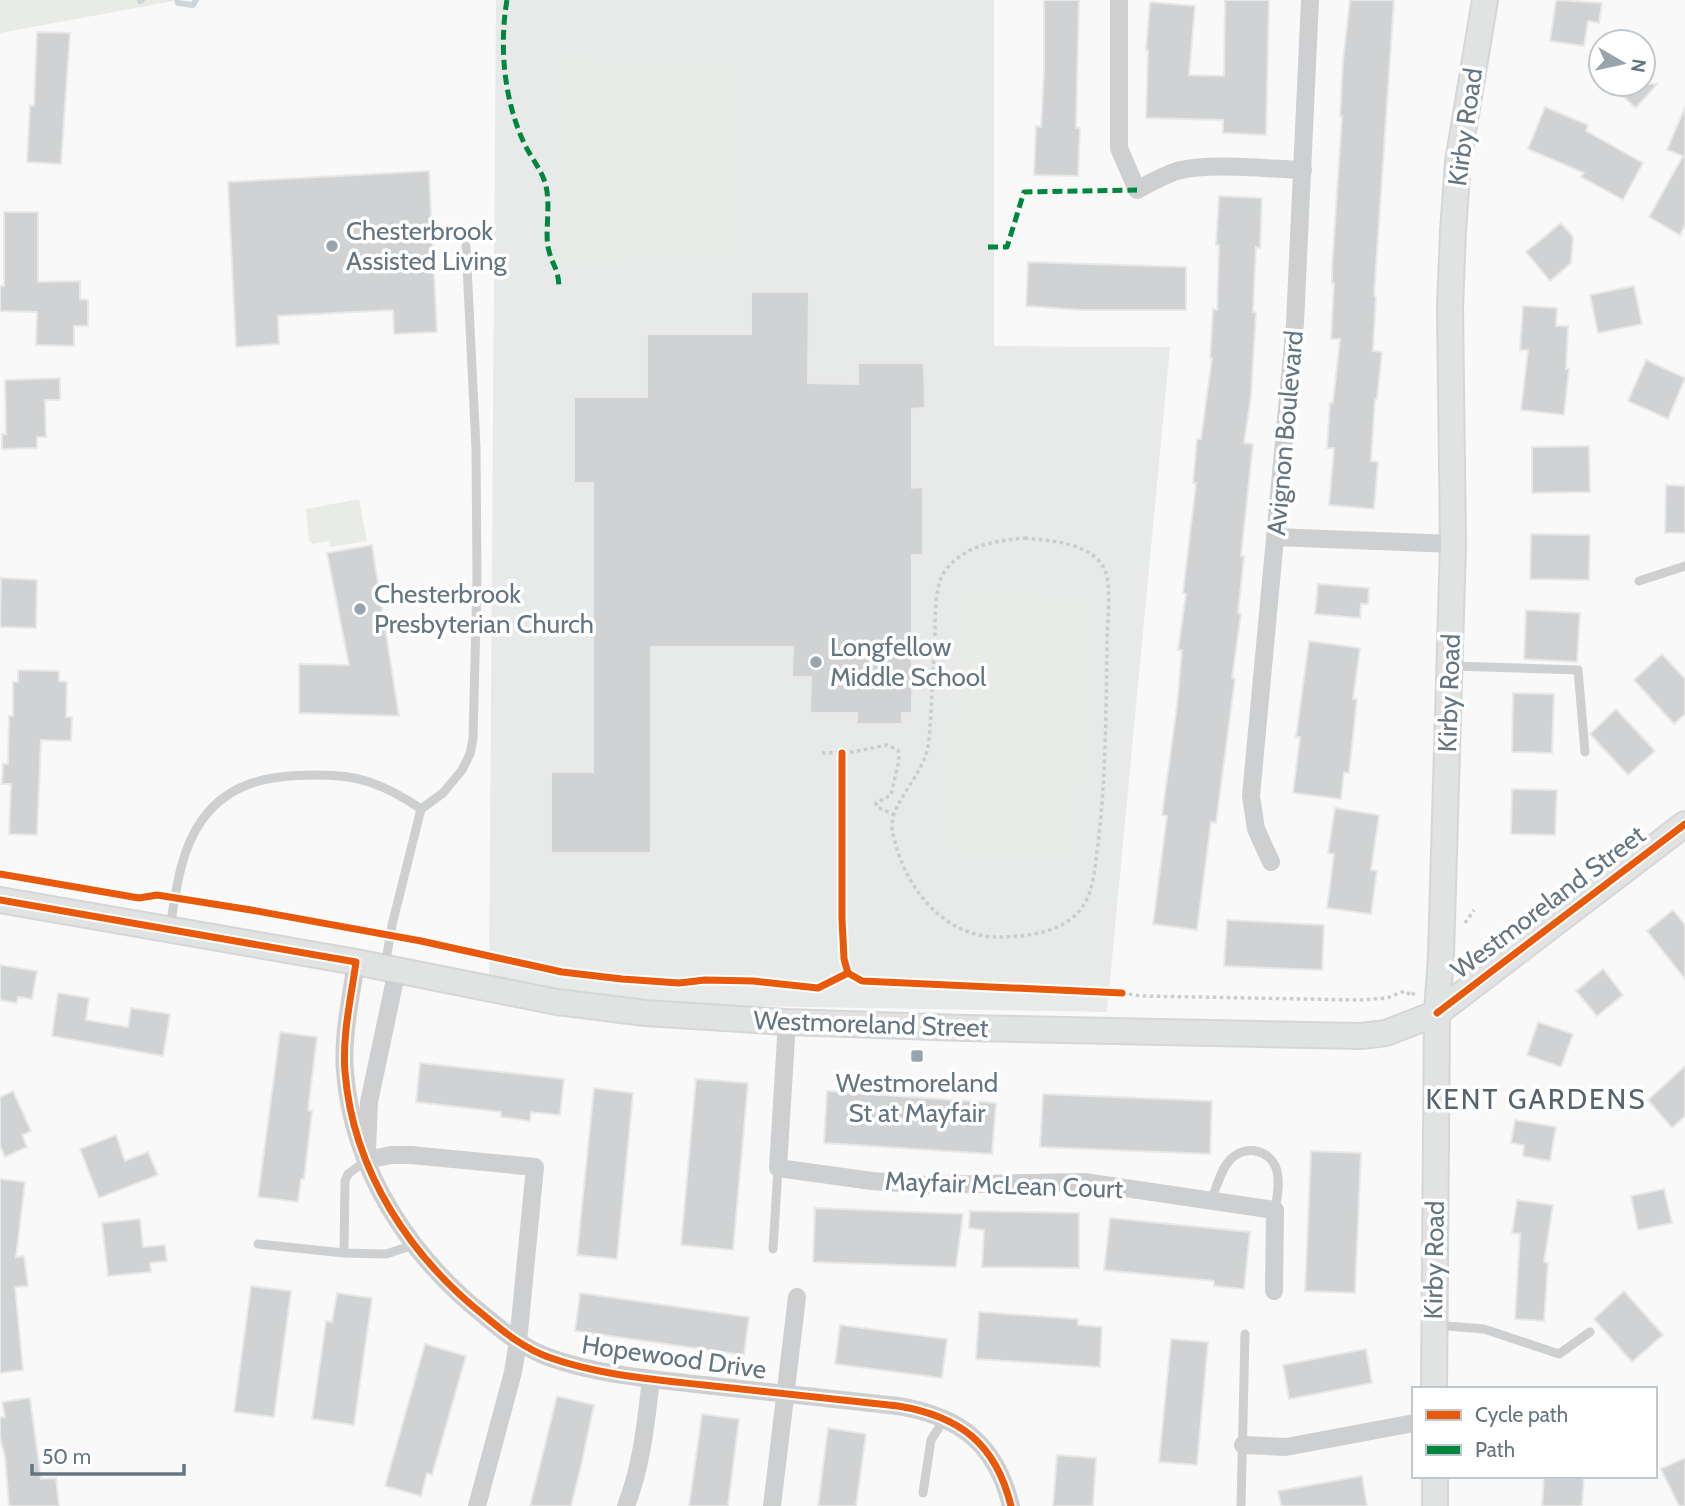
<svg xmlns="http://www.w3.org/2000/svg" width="1685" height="1506" viewBox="0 0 1685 1506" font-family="Cabin,sans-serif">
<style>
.built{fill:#e8e9e9}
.green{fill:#e8ebe6}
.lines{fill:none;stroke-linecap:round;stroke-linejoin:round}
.stream{stroke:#ced6d9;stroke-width:6}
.building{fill:#d0d2d3;stroke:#e8e8e8;stroke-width:2}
.secondary-casing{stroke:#d5d6d7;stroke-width:28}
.path{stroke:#cbcccd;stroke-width:3.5;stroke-dasharray:3.5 3.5;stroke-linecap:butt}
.lane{stroke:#cecfd0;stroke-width:9}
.street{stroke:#cecfd0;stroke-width:18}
.secondary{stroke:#e1e2e2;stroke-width:24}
.quiet{stroke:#00873e;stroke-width:5;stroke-dasharray:10 5;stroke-linecap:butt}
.cycleway-casing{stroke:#fff;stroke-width:11}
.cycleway{stroke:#e8590c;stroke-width:7}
.poi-dot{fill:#99a4ac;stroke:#fff;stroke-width:2.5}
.labels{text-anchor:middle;stroke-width:7;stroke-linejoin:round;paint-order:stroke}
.street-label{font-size:26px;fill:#657683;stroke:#fff}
.poi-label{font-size:26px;fill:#657683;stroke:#fff;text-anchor:start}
.neighbourhood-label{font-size:28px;letter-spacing:2px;fill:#57646e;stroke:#fff}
</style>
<rect width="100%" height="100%" fill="#f9f9f9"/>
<!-- built -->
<path class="built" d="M496,0H994V346L1170,347L1107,1012L632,1004L489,978Z"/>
<!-- green -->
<path class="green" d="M0,0H179L0,33Z
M557,60L740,62L738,259L624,257V265L555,264Z
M359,499L367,541L330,547L329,541L313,544L309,541L306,509Z
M960,592L1089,599L1075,857L947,851Z"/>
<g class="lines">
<!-- stream -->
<path class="stream" d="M177,0L178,3L193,5L196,0
M140,1L142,0"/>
</g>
<!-- building -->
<path class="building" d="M1044,0H1079L1076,128H1080L1078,176L1034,175L1036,126L1041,127L1044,71Z
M1225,0H1269L1266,135L1223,133V120L1146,118L1148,50H1146L1150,2L1195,6L1189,75L1224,76Z
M1350,0H1394L1374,296H1376L1373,351L1382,352L1377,399H1375L1371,461L1378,462L1374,509L1329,505L1334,448H1327L1330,403H1333L1340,339H1331L1334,283H1332V268L1342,116H1340L1343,61Z
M1556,0L1602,3L1599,23L1588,21L1584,46L1550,41Z
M37,32L70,33L61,164L27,162L30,105L34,106Z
M1609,84H1657L1636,108Z
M1545,107L1588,125L1586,131L1643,163L1623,200L1581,177L1584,173L1528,149Z
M1685,107V225L1680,235L1649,217L1683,156L1667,150Z
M429,171L437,332L394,334L393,310L278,316L279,344L236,347L228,182Z
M1219,196L1262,198L1260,248L1256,247L1253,312H1256L1251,396L1244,443L1253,444L1241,556H1244L1238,613L1241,614L1232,678L1235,679L1216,823L1211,822L1197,930L1153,924L1167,816L1162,815L1177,706L1182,650H1178L1186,594L1183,593L1196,483H1193L1197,439H1201L1212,358H1210L1213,309L1217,310L1219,245H1216Z
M4,212H38V282L80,281V299L88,300V326H74V346L36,345L37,312L0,311V286H4Z
M1561,223L1573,237L1571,263L1550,281L1526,252Z
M1028,262L1186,267V310H1081L1026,306Z
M1634,286L1642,324L1598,333L1590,295Z
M751,292H809L808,383L858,384V363H924L925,408L912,409V488L923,487V555H912V713H902V724H857V713H810L811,677H792L793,647H651V853H551V772H593V483H574V397H647V334H751Z
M1523,306L1557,308L1556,326H1568L1566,369H1569L1564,415L1521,410L1528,350H1520Z
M1646,360L1685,378L1668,419L1628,401Z
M60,378V400H45L46,437H37V448L2,449V434H6L5,380Z
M1589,446L1590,492L1532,493V447Z
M1666,485L1685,486V533H1665Z
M1531,534L1590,535L1589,580L1530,579Z
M372,545L399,716L299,713V664L349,665L327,553Z
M1,578L37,580L36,628L0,627Z
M1318,584L1369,588L1368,604H1361L1360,618L1315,614Z
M1526,610L1580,613L1577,662L1524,659Z
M1309,641L1360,648L1353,699H1357L1349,773L1344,772L1341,799L1293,793L1300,737H1296Z
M1662,654L1685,679V714L1674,724L1634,680Z
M18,670L59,671V681L67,682L66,717H72L71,741L41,740L37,835L9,834L11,784H2L3,764H8L9,716H13V682H18Z
M1513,693L1554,694L1552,753L1512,752Z
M1616,709L1655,751L1628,775L1590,734Z
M1512,789L1557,790L1555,835L1511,834Z
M1335,808L1379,815L1371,870L1377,871L1371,914L1327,908L1334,854L1328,853Z
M1673,910L1685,925V979L1647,931Z
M1227,920L1324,925L1322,970L1224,966Z
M0,965L37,971L32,999L18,997L17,1003L0,1000Z
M1603,969L1623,995L1597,1016L1576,991Z
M58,993L89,998L86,1020L128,1027L131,1008L170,1014L163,1056L52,1036Z
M1538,1022L1573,1034L1561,1067L1527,1055Z
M280,1032L317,1037L308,1110L312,1111L304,1179H301L298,1202L258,1197Z
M420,1063L564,1079L560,1115L531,1112L530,1121L501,1117V1112L416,1102Z
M1685,1066V1116L1672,1128L1648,1100Z
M696,1079L748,1083L733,1250L681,1245Z
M594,1088L633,1093L617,1259L577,1255Z
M13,1091L31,1131L22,1135L27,1147L5,1157L0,1146V1097Z
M827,1091L996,1103L992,1154L824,1143Z
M1043,1094L1212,1101L1210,1154L1040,1147Z
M1515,1120L1556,1127L1550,1161L1523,1156L1524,1145L1511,1143Z
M116,1135L125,1161L148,1152L158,1175L99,1198L80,1149Z
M1311,1151L1361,1153L1355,1293L1305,1291Z
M0,1179L25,1182L16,1257L24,1256L28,1286L15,1287L23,1370L0,1373Z
M1664,1189L1672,1223L1638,1230L1631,1196Z
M1517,1200L1553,1205L1544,1262L1548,1263L1544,1321L1515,1319L1520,1234L1512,1233Z
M815,1208L963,1214L956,1267L813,1262Z
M970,1211L1079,1213V1268L982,1267L984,1230L969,1228Z
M1110,1218L1250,1232L1244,1289L1214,1286V1281L1104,1270Z
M140,1219L143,1247L165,1245L167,1261L150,1263L151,1272L108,1276L102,1223Z
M251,1286L291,1291L274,1417L234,1412Z
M1624,1291L1663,1335L1632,1362L1594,1319Z
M337,1293L372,1298L354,1425L312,1419L326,1321L332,1322Z
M580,1293L749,1317L744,1355L575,1331Z
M979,1312L1078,1319V1325L1102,1327L1100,1367L976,1359Z
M840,1325L947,1339L942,1378L835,1364Z
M1171,1339L1208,1342L1197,1465L1159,1462Z
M425,1344L466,1356L432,1475L427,1473L421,1496L385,1486Z
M1366,1349L1372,1383L1289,1399L1283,1365Z
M557,1396L594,1405L581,1466L571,1506H530Z
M30,1398L41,1479L56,1478L59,1506H9L5,1457L0,1437V1417H5L2,1402Z
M702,1414L739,1419L728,1506H689Z
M828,1428L866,1434L856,1506H818Z
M1057,1455L1096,1458L1093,1506H1053Z
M1685,1458V1506H1679L1661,1469Z
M1362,1476L1367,1506H1281L1278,1491Z
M1544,1476H1584L1582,1506H1542Z"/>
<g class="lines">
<!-- secondary casing -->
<g class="secondary-casing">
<path id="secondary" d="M0,900L356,962L557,1002L645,1013L787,1022L965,1028L1361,1036L1386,1033L1437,1013L1685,824
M1434,1389L1437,1013L1441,955L1453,544L1450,308L1453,231L1458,162L1485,0
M1435,1476V1506"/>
</g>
<!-- path -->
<path class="path" d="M1025,538C1050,541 1092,542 1105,570C1112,587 1107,624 1107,644C1106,710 1106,778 1098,844C1095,863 1095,883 1086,901C1070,932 1029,937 997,937C946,937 908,891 896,845C893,835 890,825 894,814C904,788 927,768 929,739C932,704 933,668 935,633C935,617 935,596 940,581C941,577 945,570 948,567C969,544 996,541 1025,538Z
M822,753L853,752L887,745L898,750L899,760L891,795L876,803L877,807L893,814
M1465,923L1474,910
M1122,993L1141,996L1360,1000L1387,998L1405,991L1412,996L1415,991"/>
<!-- lane -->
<path class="lane" d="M1639,581L1685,566
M1452,666L1578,670L1585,752
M170,928C176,891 180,851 202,820C230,781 271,775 316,775C334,775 352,776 369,782C388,788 405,798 421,809
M385,966L392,925L421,809L443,793L462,770L470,754L473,739L477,579L476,448L466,246
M367,1160L348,1174L345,1181L344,1253L386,1254L414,1245
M1211,1200C1217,1188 1220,1170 1230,1160C1245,1144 1271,1149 1277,1171C1280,1184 1277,1198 1275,1210
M258,1244L344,1253
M773,1249L778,1168
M1435,1325L1484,1329L1559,1354L1590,1332
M923,1493L931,1440L945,1418
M1241,1506L1245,1334"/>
<!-- street -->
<path class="street" d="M1119,0V148L1137,190C1150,183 1162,176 1177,171C1209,162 1268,169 1303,170
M1275,537L1453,544
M1271,862L1256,829L1251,796L1295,323L1310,0
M356,962C351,998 342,1036 345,1072C353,1171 410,1257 486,1317C505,1333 524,1348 548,1357C598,1375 651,1379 704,1385C768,1392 833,1399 898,1406C960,1416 996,1444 1011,1506
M787,1022L778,1168L872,1181L927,1185L1084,1182L1275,1210L1274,1291
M367,1150L369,1102L397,970
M367,1160L391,1155H411L535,1167L518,1342L513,1372L477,1506
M1243,1445L1286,1447L1414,1423
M626,1506C642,1465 646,1422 651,1379
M772,1506L797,1297"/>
<!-- secondary -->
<use href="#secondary" class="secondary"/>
<!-- quiet -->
<path class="quiet" d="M507,0C499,46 504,100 524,143C531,158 542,170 546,186C551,208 544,235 549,251C553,267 558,267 559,287
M988,247H1007L1024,192L1137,190"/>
<!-- cycleway casing -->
<g class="cycleway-casing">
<path id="cycleway" d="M842,753V919L844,959L848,973
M0,874L139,898L157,895L251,910L421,941L562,972L622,979L679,983L705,980L753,981L818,988L848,973L862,981L1122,993
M0,900L356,962C351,998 342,1036 345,1072C353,1171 410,1257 486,1317C505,1333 524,1348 548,1357C598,1375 651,1379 704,1385C768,1392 833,1399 898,1406C960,1416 996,1444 1011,1506
M1437,1013L1685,824"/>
</g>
<!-- cycleway -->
<use href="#cycleway" class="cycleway"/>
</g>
<!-- markers -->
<g class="poi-dot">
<circle cx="332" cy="246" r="7"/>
<circle cx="360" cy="609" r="7"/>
<circle cx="816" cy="662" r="7"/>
<rect x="910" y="1049" width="14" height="14" rx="3.5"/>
</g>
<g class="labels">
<!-- street labels -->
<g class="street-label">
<text transform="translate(1465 127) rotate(-82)" y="9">Kirby Road</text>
<text transform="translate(1285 433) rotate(-85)" y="9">Avignon Boulevard</text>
<text transform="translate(1449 693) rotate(-88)" y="9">Kirby Road</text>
<text transform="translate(1548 902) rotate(-37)" y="9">Westmoreland Street</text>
<text transform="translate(871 1024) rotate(2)" y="9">Westmoreland Street</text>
<text transform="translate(1004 1185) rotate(2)" y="9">Mayfair McLean Court</text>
<text transform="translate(1434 1260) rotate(-89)" y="9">Kirby Road</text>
<text transform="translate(674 1357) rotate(8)" y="9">Hopewood Drive</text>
</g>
<!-- poi labels -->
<g class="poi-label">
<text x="346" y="240">Chesterbrook<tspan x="346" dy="30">Assisted Living</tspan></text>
<text x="374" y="603">Chesterbrook<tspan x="374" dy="30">Presbyterian Church</tspan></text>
<text x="830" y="656">Longfellow<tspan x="830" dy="30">Middle School</tspan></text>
<text x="917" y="1092" text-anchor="middle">Westmoreland<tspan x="917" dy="30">St at Mayfair</tspan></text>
</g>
<!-- neighbourhood labels -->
<g class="neighbourhood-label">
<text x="1536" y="1109">KENT GARDENS</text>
</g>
</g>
<!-- legend -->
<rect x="1412" y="1387" width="245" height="91" fill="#ffffff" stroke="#c1c8cd" stroke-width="2"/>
<rect x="1426" y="1410" width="35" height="10" fill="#e8590c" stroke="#c1c8cd" stroke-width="2"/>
<text x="1475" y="1422" font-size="21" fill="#657683">Cycle path</text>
<rect x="1426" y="1445" width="35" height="10" fill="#00873e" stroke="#c1c8cd" stroke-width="2"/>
<text x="1475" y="1457" font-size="21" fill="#657683">Path</text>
<!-- north arrow -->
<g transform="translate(1622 63) rotate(99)"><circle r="33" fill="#ffffff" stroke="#c1c8cd" stroke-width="2"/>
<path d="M0-5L12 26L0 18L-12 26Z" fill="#99a4ac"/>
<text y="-10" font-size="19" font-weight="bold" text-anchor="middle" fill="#657683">N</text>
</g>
<!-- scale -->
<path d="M32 1464v10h152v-10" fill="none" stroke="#657683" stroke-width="3.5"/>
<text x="42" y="1464" font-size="21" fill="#657683" stroke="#ffffff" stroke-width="5" paint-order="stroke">50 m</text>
</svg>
